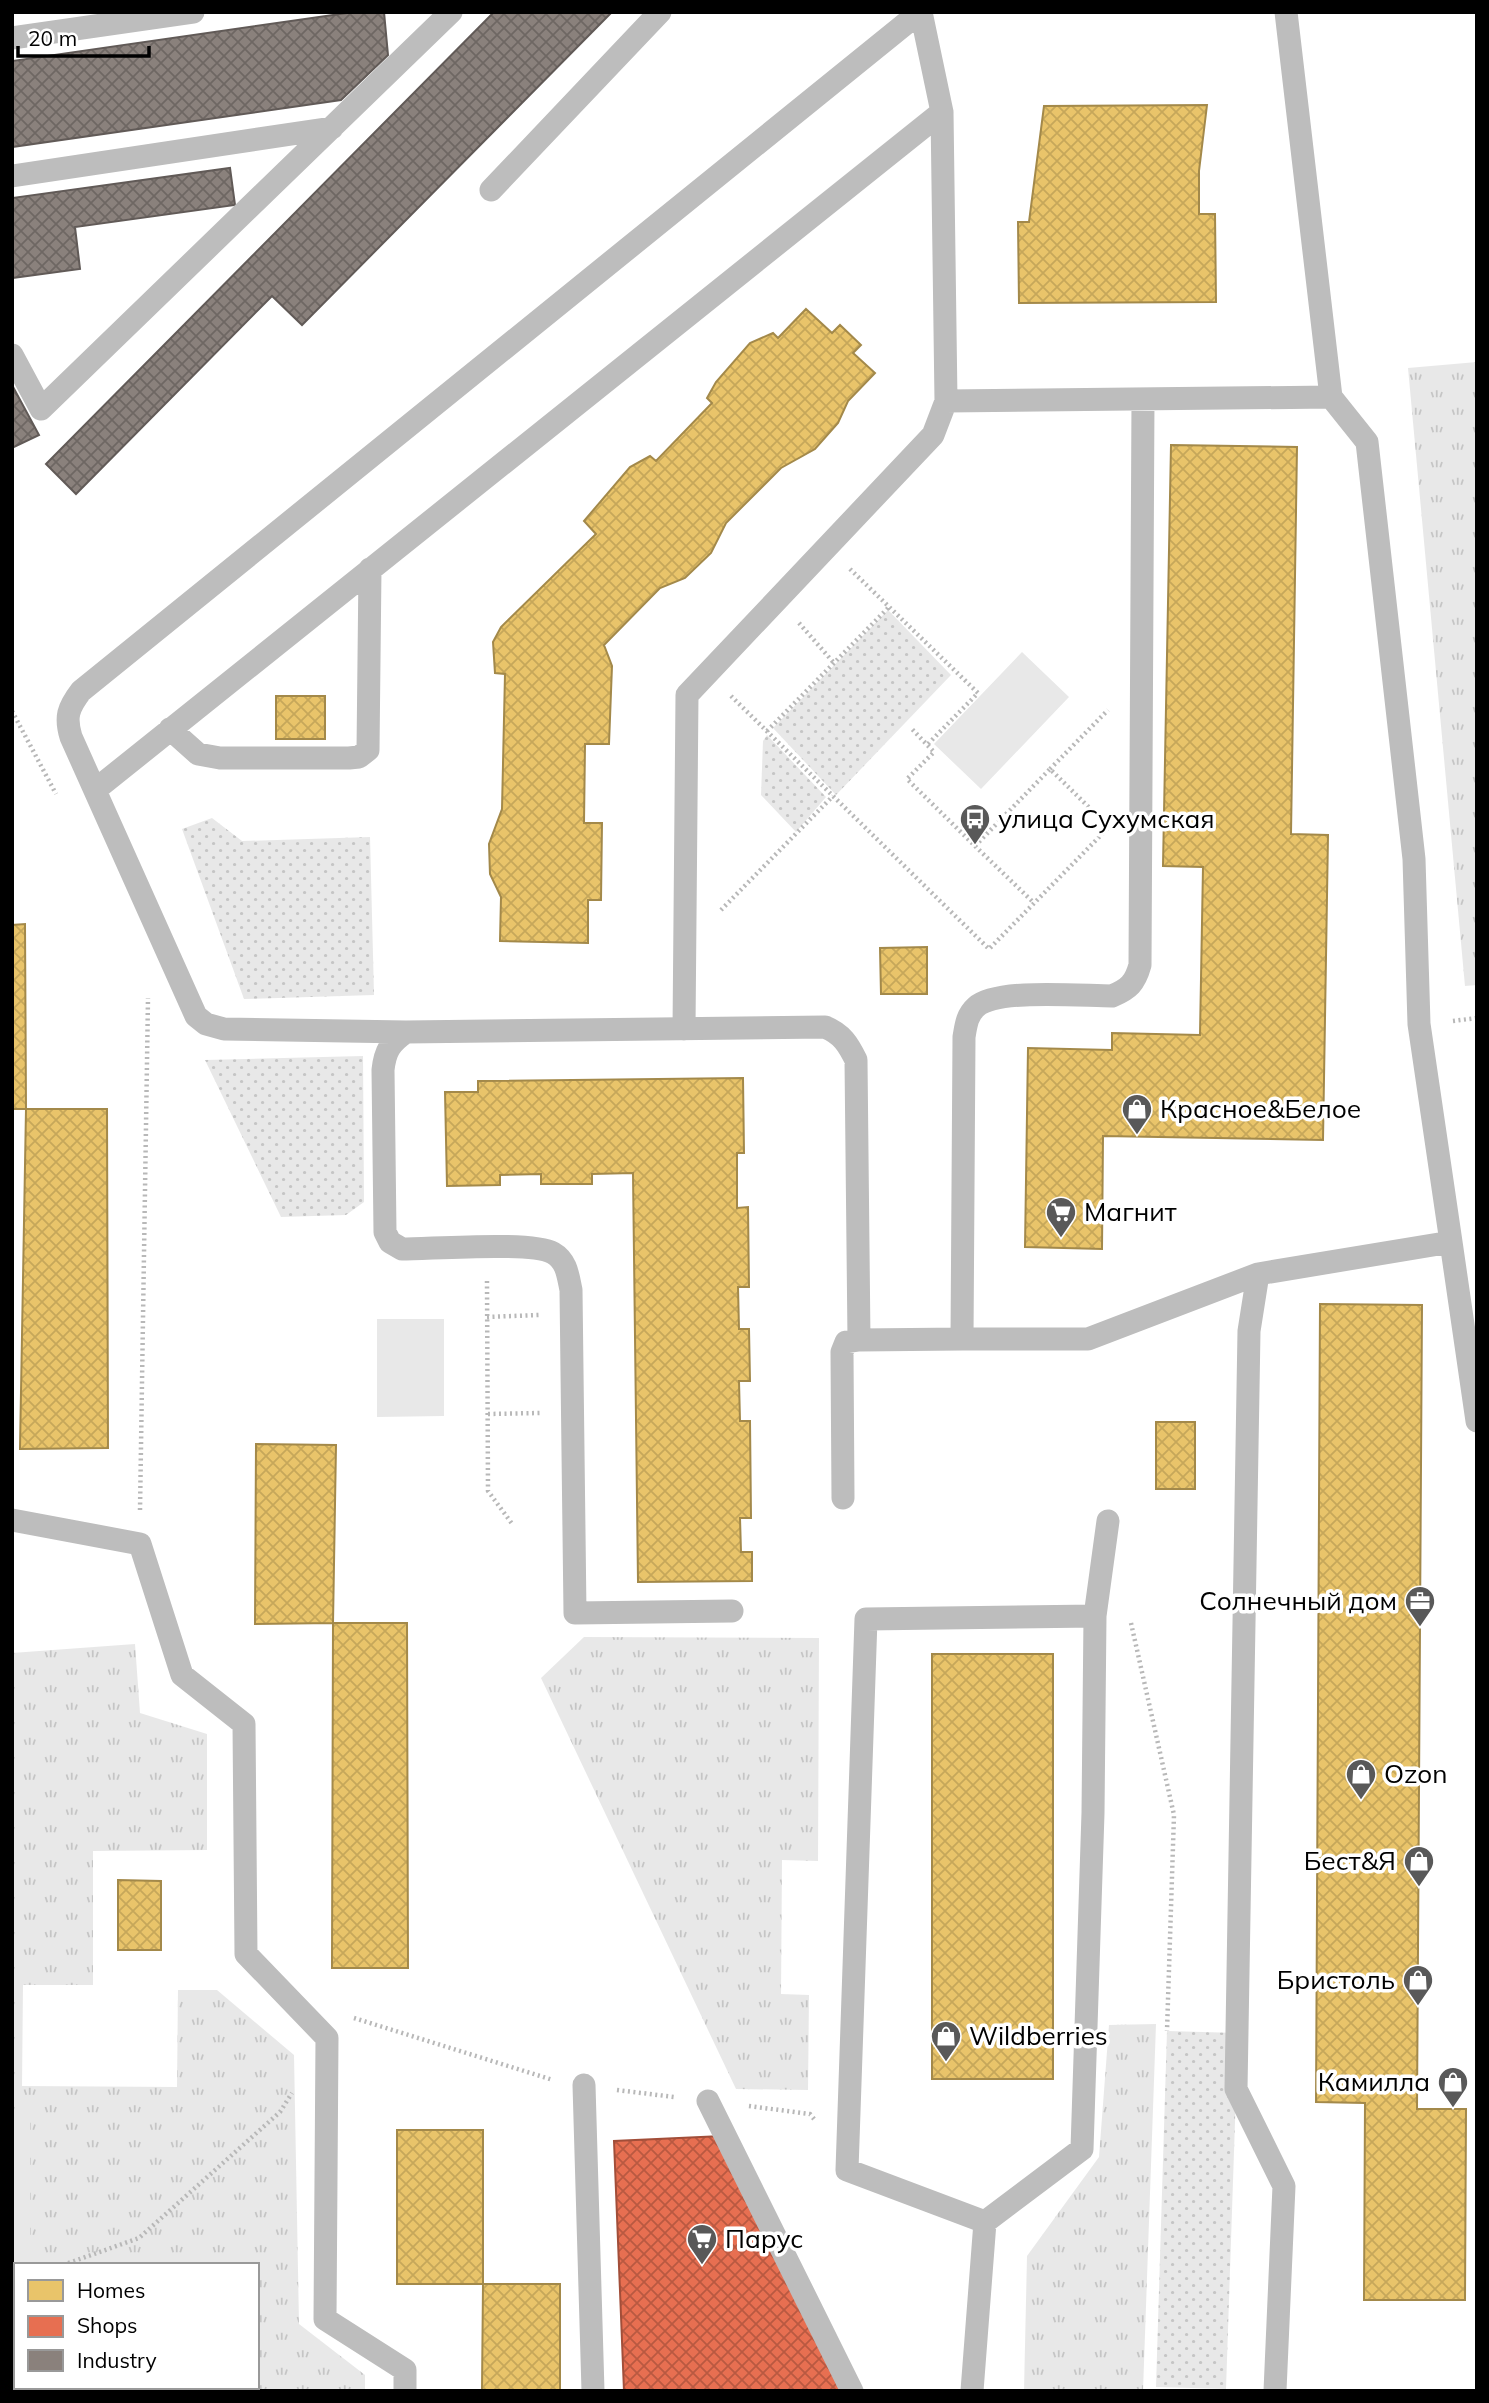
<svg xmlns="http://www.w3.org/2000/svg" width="1489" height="2403" viewBox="0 0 1489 2403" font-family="Mulish,sans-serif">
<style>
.grass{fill:url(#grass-tufts)}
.park{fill:url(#park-dots)}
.pitch{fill:#e8e8e8}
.homes{fill:url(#homes-cross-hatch);stroke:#a3894a;stroke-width:2}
.shops{fill:url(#shops-cross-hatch);stroke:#a24e39;stroke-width:2}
.industry{fill:url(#industry-cross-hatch);stroke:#615a57;stroke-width:2}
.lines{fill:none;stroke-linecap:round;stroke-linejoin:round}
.path{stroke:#b8b8b8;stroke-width:4.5;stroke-dasharray:2 3.5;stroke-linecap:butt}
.lane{stroke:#bdbdbd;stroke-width:23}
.labels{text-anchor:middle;stroke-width:7;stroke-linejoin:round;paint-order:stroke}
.poi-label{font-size:26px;fill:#000;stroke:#fff;text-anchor:start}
</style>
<defs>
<pattern id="grass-tufts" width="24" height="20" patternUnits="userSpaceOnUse" patternTransform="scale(1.75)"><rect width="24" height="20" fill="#e8e8e8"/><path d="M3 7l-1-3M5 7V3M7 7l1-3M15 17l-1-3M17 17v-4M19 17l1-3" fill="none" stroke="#c5c5c5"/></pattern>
<pattern id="park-dots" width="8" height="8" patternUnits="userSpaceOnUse" patternTransform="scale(1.75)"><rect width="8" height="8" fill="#e8e8e8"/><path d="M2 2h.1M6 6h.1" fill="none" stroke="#c5c5c5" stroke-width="1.8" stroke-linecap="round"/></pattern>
<pattern id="homes-cross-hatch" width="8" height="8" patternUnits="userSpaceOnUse" patternTransform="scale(1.75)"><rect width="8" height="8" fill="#e9c46a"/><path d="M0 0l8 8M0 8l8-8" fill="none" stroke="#c6a75a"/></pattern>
<pattern id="shops-cross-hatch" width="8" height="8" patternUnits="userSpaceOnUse" patternTransform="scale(1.75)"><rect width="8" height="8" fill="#e76f51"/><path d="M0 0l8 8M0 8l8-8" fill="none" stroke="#b95941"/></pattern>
<pattern id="industry-cross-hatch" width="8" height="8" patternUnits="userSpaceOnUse" patternTransform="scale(1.75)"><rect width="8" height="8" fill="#8a817c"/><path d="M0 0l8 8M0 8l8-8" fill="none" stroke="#6e6763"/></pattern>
</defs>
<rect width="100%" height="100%" fill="#fff"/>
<!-- grass -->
<path class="grass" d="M1477,362V985L1465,986L1408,368Z
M584,1637L819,1638L818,1861L782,1860L781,1994L809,1995L808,2090L736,2089L541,1678Z
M135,1644L140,1713L207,1734V1850L93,1851V1985H23L22,2086L177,2087L178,1990H217L294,2055L299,2324L365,2375V2391H186V2387H257V2265H16V2391H12V1653Z
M1156,2024L1143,2391H1024L1027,2256L1099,2157L1109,2025Z"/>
<!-- park -->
<path class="park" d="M888,610L951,675L836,795L773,728Z
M767,735L826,797L796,832L761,795L763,741Z
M212,818L242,841L370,837L374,995L244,999L182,829Z
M363,1056L364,1202L346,1215L281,1217L205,1060Z
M1167,2031L1238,2033L1226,2389L1156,2387Z"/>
<!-- pitch -->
<path class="pitch" d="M1022,652L1069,697L981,789L934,744Z
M377,1319H444V1416L377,1417Z
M12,2122H30V2265H16V2276H12Z"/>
<!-- homes -->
<path class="homes" d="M1207,105L1199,171V214H1215L1216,302L1019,303L1018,222H1029L1044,106Z
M806,309L832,333L840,325L861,345L853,353L875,373L848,401L838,423L815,449L781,468L726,523L711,553L685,578L660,588L604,645L612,666L609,744H585L584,823H602L601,900H588V943L500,941L501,897L490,874L489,844L502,809L505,674L495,673L493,642L501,627L596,534L584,521L630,467L650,456L656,461L712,403L707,398L716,382L750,343L773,333L778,338Z
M1171,445L1297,447L1291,834L1328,835L1323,1140L1103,1136L1102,1249L1025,1247L1028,1048L1112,1050V1033L1200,1035L1203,867L1163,866Z
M276,696H325V739H276Z
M25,924L26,1109H12V925Z
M927,947V994H881L880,948Z
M743,1078L744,1153H737V1208L748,1207L749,1287H738L739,1329H749L750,1381H739L740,1421H750L751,1518H740L741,1552H752V1581L638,1582L633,1173L592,1174V1184H541V1174L500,1175V1185L447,1186L445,1092H478V1081Z
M26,1109H107L108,1448L20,1449Z
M1320,1304L1422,1305L1417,2109H1466L1465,2300H1364L1365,2103L1316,2102Z
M1156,1422H1195V1489H1156Z
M256,1444L336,1445L333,1623L255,1624Z
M333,1623H407L408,1968H332Z
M932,1654H1053V2079H932Z
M118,1880L161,1881V1950H118Z
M397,2130H483V2284H397Z
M483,2284H560V2391H482Z"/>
<!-- shops -->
<path class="shops" d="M722,2136L845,2391H624L614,2141Z"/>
<!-- industry -->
<path class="industry" d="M354,12H384L388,55L341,100L12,147V61Z
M494,12H612L302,325L272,296L76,494L46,464Z
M230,168L235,205L75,227L80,269L12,278V198Z
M12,385L39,435L12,448Z"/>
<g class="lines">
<!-- path -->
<path class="path" d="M850,569L978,693L927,745
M799,623L834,663
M731,696L989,949L1109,827L1050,769L975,846L907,779L934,752L911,728
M12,711L56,794
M767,731L889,607
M1050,769L1108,710
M975,846L1034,903
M721,910L833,796
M1453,1021L1477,1018
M487,1281L488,1491L513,1525
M487,1317L539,1315
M488,1414L540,1413
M140,1510L148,998
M1131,1623L1174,1815L1167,2031
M354,2018L553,2080
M617,2090L674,2097
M749,2106L810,2114L814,2119
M63,2265L139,2238L280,2112L292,2093
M12,2277L16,2276
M1156,2391V2387"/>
<!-- lane -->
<path class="lane" d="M1286,12L1331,397L1367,442L1414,859L1419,1024L1451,1242
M12,38L193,12
M12,176L332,128
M491,190L660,12
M12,355L41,409L451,12
M1143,399L1140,965C1135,983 1129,989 1112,996C1082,996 997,988 976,1007C967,1015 966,1025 964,1037L962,1339H1088L1258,1274
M946,401L1331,397
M170,729L198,754L220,758H349L359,757L368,750L370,569
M95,790L942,112L921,12
M684,1029L687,695L933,435L946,401L942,112
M406,1032L224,1029L206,1024L196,1016L71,737C65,717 68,708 81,691L920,12
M843,1498L842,1352L846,1342L859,1340
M12,1520L140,1544L182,1675L244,1724L246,1954L327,2038L325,2319L405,2370V2391
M732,1611L575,1613L571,1290C568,1276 567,1261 553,1253C531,1241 432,1249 402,1249L390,1242L385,1232L383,1070C385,1051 390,1043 406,1032L825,1027C842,1034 848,1044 856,1060L859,1340L962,1339
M1095,1616L1108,1521
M584,2085L593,2391
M708,2101L852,2391
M972,2391L985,2222L1082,2149L1093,1813L1095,1616L866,1619L847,2170L985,2222
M1275,2391L1284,2186L1236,2089L1249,1331L1258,1274L1451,1242L1477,1421"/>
</g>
<!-- icons -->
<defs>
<g id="bus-pin" transform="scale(1.575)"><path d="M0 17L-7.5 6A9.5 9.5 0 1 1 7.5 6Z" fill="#595959" stroke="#fff"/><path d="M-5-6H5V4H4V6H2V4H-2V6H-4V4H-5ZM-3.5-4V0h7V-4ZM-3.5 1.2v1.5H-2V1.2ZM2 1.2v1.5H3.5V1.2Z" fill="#fff"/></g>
<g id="shop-pin" transform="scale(1.575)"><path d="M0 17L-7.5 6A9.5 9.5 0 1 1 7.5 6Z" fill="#595959" stroke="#fff"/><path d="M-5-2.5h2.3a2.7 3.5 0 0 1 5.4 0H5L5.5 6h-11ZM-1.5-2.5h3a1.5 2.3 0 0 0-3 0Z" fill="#fff"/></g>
<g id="supermarket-pin" transform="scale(1.575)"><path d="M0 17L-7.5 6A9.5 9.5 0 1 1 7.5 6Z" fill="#595959" stroke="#fff"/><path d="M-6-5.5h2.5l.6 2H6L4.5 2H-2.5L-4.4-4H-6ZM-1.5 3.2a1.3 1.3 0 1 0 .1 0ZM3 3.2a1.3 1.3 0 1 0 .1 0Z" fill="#fff"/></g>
<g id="office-pin" transform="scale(1.575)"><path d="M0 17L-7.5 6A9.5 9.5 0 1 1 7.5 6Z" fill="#595959" stroke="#fff"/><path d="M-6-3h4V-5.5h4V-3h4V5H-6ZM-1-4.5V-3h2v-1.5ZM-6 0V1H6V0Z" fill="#fff"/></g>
</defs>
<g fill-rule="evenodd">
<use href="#bus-pin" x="975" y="819"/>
<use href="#shop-pin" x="1137" y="1109"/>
<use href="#supermarket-pin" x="1061" y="1212"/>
<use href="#office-pin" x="1420" y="1601"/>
<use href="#shop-pin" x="1361" y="1774"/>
<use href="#shop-pin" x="1419" y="1861"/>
<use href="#shop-pin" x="1418" y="1980"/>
<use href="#shop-pin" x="946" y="2036"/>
<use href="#shop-pin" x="1453" y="2082"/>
<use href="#supermarket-pin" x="702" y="2239"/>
</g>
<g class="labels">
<!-- poi labels -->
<g class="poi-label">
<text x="998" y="828">улица Сухумская</text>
<text x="1160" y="1118">Красное&amp;Белое</text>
<text x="1084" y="1221">Магнит</text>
<text x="1397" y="1610" text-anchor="end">Солнечный дом</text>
<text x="1384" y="1783">Ozon</text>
<text x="1396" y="1870" text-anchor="end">Бест&amp;Я</text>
<text x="1395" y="1989" text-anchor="end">Бристоль</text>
<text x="969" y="2045">Wildberries</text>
<text x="1430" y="2091" text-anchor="end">Камилла</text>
<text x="725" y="2248">Парус</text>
</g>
</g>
<!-- border -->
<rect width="1489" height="2403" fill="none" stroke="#000000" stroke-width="28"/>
<!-- legend -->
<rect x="14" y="2263" width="245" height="126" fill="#ffffff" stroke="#999999" stroke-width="2"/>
<rect x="28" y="2280" width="35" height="21" fill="#e9c46a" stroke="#999999" stroke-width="2"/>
<text x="77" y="2298" font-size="21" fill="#000000">Homes</text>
<rect x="28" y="2316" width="35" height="21" fill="#e76f51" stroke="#999999" stroke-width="2"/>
<text x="77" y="2333" font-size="21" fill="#000000">Shops</text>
<rect x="28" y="2350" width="35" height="21" fill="#8a817c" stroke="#999999" stroke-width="2"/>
<text x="77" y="2368" font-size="21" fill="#000000">Industry</text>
<!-- scale -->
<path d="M18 46v10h131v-10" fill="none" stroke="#000000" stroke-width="3.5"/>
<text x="28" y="46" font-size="21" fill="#000000" stroke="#ffffff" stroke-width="5" paint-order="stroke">20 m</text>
</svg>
